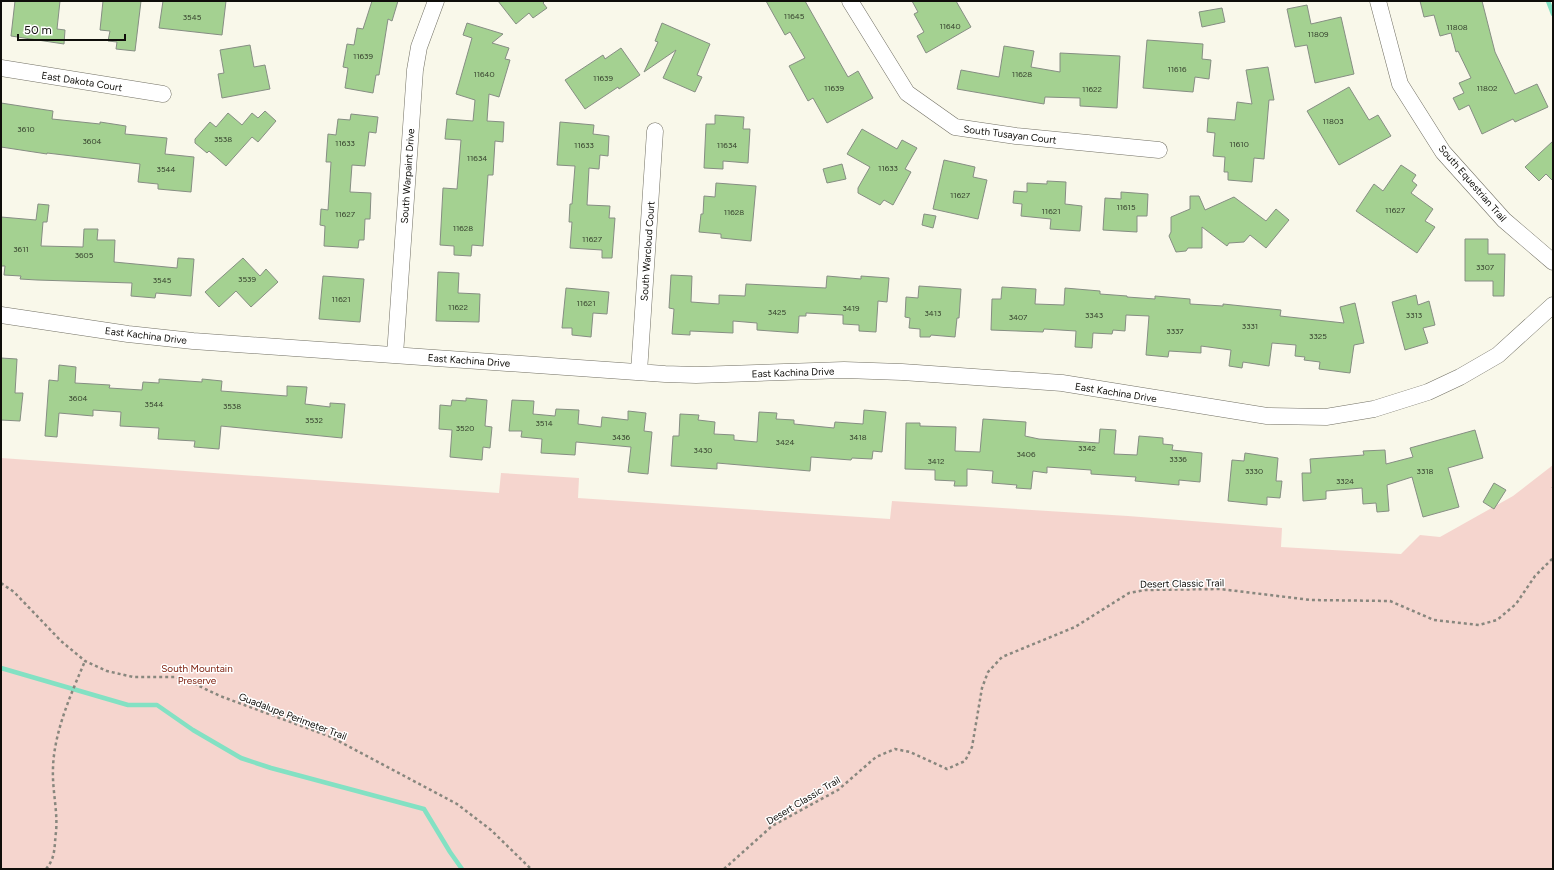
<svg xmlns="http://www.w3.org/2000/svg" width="1554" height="870" viewBox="0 0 1554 870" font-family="Figtree,sans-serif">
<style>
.green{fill:#f5d5ce}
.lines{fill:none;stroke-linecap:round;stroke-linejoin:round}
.stream{stroke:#83e1c3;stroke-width:4.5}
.building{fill:#a4d191;stroke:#868e83}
.minor-casing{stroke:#727064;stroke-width:17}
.path{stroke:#88877e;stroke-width:2.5;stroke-dasharray:3 3;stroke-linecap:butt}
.minor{stroke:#fff;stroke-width:16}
.labels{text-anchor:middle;stroke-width:3;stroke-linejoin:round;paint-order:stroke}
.number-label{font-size:8px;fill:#343f2c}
.street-label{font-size:10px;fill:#0f0e0a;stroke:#fff}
.park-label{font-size:10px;fill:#7d200e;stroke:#fff}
</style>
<rect width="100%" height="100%" fill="#f9f8ea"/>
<!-- green -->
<path class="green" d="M1,458L499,493L501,473L579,478L578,498L890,519L892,501L1128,516L1282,528L1281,547L1401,554L1420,535L1440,537L1513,496L1553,465V869H1Z"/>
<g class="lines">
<!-- stream -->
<path class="stream" d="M1548,1L1553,14
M1,668L128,705H157L193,730L241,758L271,768L424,809L450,852L462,869"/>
</g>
<!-- building -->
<path class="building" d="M15,1H60L57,29L65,30L64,44L11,36Z
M103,1H141L135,51L116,49L117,42L108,41L110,31L100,30Z
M163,1H226L222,35L159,28Z
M372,1H398L392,21L388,19L379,75H376L373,93L345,88L348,68L343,67L347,44L354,45L357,28L363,29Z
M498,1H545L543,3L547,8L533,18L529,13L516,24Z
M766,1H805L848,77L858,71L873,98L827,123L813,98L808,101L789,66L805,58L790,32L785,35Z
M912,1H956L971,27L926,53L917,36L924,32L914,14L918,12Z
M1420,1H1482L1495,52L1515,94L1537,84L1548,107L1515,122L1513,119L1482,134L1469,105L1459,110L1453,98L1464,93L1459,83L1471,78L1458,51L1456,52L1451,33L1440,36L1434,15L1424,17Z
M1307,5L1311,24L1341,17L1354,74L1315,83L1307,45L1295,47L1287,9Z
M1222,8L1225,22L1202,27L1199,12Z
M467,23L503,34L492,43L509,48L505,59L510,60L499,97L489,94L487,121L504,122L503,142L495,141L493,175H488L483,246L472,245L471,256L454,255V246L440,245L443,188L457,189L461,140L445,139L447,119L473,121L475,100L456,94L472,38L463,35Z
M662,23L710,44L697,75L702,77L695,92L663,78L676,50L644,72L658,42L655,41Z
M1147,40L1203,44L1202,59L1211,60L1209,79L1195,77L1193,92L1143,88Z
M250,45L254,67L265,65L270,89L222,98L218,74L224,73L220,50Z
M1004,46L1034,51L1031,67L1060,72V53L1120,56L1117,108L1080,106V98L1045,97L1044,104L957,89L961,70L999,77Z
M621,48L640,75L619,89L618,87L585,109L565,80L603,55L605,59Z
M1268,67L1274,100H1269L1264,159L1254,158L1252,182L1228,180V172H1224L1225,157L1213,156L1215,133L1207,132L1208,118L1235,120L1237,102L1252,104L1246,70Z
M1349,87L1369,120L1378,115L1391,136L1339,165L1307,111Z
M1,103L53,111L52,119L100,124V122L126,126L125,134L167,138L165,154L194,157L191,192L158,189V184L138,182L140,164L47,153V154L1,147Z
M265,111L276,121L258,142L252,137L226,166L209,151L207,153L195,143V139L210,122L216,127L228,113L242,125L252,113L258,118Z
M351,114L378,117L376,133L369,132L365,166L352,165L350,192L371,193L370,219H365L364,240H359L358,248L324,246L325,226L320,225L321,209L328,210L331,162H326L328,134L336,135L338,119L350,120Z
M715,115L744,117L743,129H750L748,163L723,161V169L704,168L706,124H715Z
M560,122L594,125L593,134L609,136L608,156L600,155L599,169L589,168L587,205L610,206L609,218H615L612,258H602V250L570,248L572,222H569L570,204H572L575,166L557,165Z
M862,129L897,149L902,140L917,148L905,169L911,172L893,205L884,200L880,205L858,193V188L870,167L847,154Z
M1553,141V181L1546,174L1539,181L1525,167Z
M944,160L975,167L973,177L987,180L978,219L933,209Z
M842,164L846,179L827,183L823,169Z
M1401,165L1416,175L1412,181L1417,185L1411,193L1433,209L1425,221L1435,227L1417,253L1356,211L1374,184L1383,191Z
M1047,181L1066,182L1065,204L1082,206L1080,231L1050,229L1051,219L1021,216L1022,204L1013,203L1014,191L1027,192V183L1047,184Z
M716,183L756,186L751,241L721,238V234L699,232L701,214H703L704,196L715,197Z
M1121,192L1148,194L1147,216H1137V232L1103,230L1105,198L1121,199Z
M1190,196H1199L1205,210L1234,197L1266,221L1276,209L1289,220L1266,248L1250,235L1244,242L1229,243L1227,246L1202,227V248H1188L1186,251L1176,252L1169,236L1171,232V217L1190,209Z
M38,204L49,205L47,222H43L41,246L83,247L84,229H98L97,240H115L114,262L177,268L178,258L194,259L191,296L156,293L155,298L131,296L132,283L37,280L20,279L21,276L4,275L5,266H1V217L36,220Z
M924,214L936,216L933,228L922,225Z
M1465,239H1488V254H1505L1504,296H1493V281H1465Z
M243,258L260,276L266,269L278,282L251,307L236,291L219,307L205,292Z
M438,272L459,273L458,293L480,294L479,322L436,321Z
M671,275L692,276L691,302L719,304V295L745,296L746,284L826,288L827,276L861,279V276L889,278L887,302L878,301L876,332L859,331V325L843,324V315L806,313V316H799L798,333L757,330V323L733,321V333L690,331V335L672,334L674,309L669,308Z
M323,276L364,279L360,322L319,319Z
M919,286L961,289L959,318H957L955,337L931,335L930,337H920V329L909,328L910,318L905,317L906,297L918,298Z
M1002,287L1036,289L1035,304L1064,305L1065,288L1100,291V294L1127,296V297L1155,299V296L1190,299V304L1223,306V304L1281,310L1280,316L1344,323L1340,307L1355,303L1364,343L1354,345L1350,373L1319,369L1320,362L1304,360L1305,357L1295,356L1296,345L1272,343L1269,366L1243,362L1242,368L1229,366L1231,350L1201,346V353L1169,351L1168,357L1146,355L1149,316L1126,315L1125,331L1113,330L1112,334L1093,333L1092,348L1075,347L1076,331L1044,329L1043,332L991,330L992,299H1001Z
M566,288L609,292L607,314L593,313L591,337L572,335V328H562Z
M1416,295L1418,305L1429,301L1435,325L1423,328L1428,343L1405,350L1392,302Z
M1,358L17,359L15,393H23L20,421L1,420Z
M59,365L76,367L75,383L110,385L109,388L142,390L143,382L159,383V379L202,382V379L222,381L221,391L287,396V386L307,387L305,404L330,407V403L345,404L342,438L221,426L219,449L194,447L195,441L158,439L159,428L120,426L121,412L93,410V416L59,413L57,437L45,436L49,380L58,381Z
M466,398L487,400L485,426L492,427L490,448L483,447L482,460L450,457L452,430L439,429L440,405L451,406L452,400L466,401Z
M512,400L534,401L533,414L555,416L556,409L579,410L578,424L601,427L602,417L628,420V411L646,413L644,431L652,432L648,474L628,472L631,447L576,442L575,455L541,453L542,439L521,437L522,431H509Z
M864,410L886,412L882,452L873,451L872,459L852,458L851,460L811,457L810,471L717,463V469L671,466L673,436H679L680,414L699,415L698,420L715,422L714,434L734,435V440L757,442L759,412L777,413L776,419L794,420V424L834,428L835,422L863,424Z
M983,419L1026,422L1025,436L1039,439L1099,443L1100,429L1116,430L1114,454L1137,455L1139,436L1163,438V444L1173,445L1172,450L1202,453L1200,482L1179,480V485L1135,481L1136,477L1091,474V470L1047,467V473L1033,471L1031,489L1016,488L1017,485L992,483L993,471L967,469V486H954L955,481L935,480V470L905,469L906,423H920V426L956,427L955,451L980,452Z
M1475,430L1483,458L1448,468L1459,507L1423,517L1412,477L1387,485L1389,511L1377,512L1376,503L1363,504L1362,488L1326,491V499L1303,501L1302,473H1311L1310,459L1364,455L1363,451L1385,450L1386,464L1413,457L1410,448Z
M1245,453L1278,458L1276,481H1282L1280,498L1267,497V505L1228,501L1232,460L1244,461Z
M1494,483L1506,490L1494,509L1483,502Z"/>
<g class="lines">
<!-- minor casing -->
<g class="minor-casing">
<path id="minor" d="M850,1L907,93L955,127L1016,136L1159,150
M1378,1L1400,84L1443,152L1504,220L1553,262
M1,68L163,94
M1,315L128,334L193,341L665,374L696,375L844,370L902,372L1062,383L1267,416L1326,417L1374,409L1428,392L1460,377L1498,355L1553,305
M395,355L415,70L419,47L436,1
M639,372L655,131"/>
</g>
<!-- path -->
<path class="path" d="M1553,487V488
M1,583L14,592L61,641L85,661L107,671L133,677H176L197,685L220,696L331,737L457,804L491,830L531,869
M46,869C56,857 54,847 56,832C58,811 52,790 53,768C54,732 71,694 85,661
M724,869L772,826L838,790L876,757L895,749L910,752L947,769L965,761L972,747L982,688L988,672L1002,657L1075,627L1129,593L1145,590L1220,589L1311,600L1390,601L1434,620L1479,625L1497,620L1516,604L1535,576L1553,558"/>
<!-- minor -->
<use href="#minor" class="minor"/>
</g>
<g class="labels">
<!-- number labels -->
<g class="number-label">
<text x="794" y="19">11645</text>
<text x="192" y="20">3545</text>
<text x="950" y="29">11640</text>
<text x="1457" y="30">11808</text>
<text x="1318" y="37">11809</text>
<text x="363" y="59">11639</text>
<text x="1177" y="72">11616</text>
<text x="484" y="77">11640</text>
<text x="1022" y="77">11628</text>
<text x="603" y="81">11639</text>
<text x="834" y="91">11639</text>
<text x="1487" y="91">11802</text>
<text x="1092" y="92">11622</text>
<text x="1333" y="124">11803</text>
<text x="26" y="132">3610</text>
<text x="223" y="142">3538</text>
<text x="92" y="144">3604</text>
<text x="345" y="146">11633</text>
<text x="1239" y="147">11610</text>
<text x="584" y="148">11633</text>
<text x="727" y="148">11634</text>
<text x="477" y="161">11634</text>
<text x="888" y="171">11633</text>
<text x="166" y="172">3544</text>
<text x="960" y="198">11627</text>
<text x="1126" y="210">11615</text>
<text x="1395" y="213">11627</text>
<text x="1051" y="214">11621</text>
<text x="734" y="215">11628</text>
<text x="345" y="217">11627</text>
<text x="463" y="231">11628</text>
<text x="592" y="242">11627</text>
<text x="21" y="252">3611</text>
<text x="84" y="258">3605</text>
<text x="1485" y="270">3307</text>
<text x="247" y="282">3539</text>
<text x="162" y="283">3545</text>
<text x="341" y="302">11621</text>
<text x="586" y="306">11621</text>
<text x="458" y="310">11622</text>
<text x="851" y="311">3419</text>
<text x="777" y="315">3425</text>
<text x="933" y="316">3413</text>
<text x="1094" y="318">3343</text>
<text x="1414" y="318">3313</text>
<text x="1018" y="320">3407</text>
<text x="1250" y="329">3331</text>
<text x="1175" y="334">3337</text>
<text x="1318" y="339">3325</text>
<text x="78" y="401">3604</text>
<text x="154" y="407">3544</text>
<text x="232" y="409">3538</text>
<text x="314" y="423">3532</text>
<text x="544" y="426">3514</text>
<text x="465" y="431">3520</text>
<text x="621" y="440">3436</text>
<text x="858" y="440">3418</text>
<text x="785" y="445">3424</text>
<text x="1087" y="451">3342</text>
<text x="703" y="453">3430</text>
<text x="1026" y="457">3406</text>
<text x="1178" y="462">3336</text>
<text x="936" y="464">3412</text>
<text x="1254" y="474">3330</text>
<text x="1425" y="474">3318</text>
<text x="1345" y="484">3324</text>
</g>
<!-- street labels -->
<g class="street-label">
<text transform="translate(82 81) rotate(9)" y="4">East Dakota Court</text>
<text transform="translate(1010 134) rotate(7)" y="4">South Tusayan Court</text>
<text transform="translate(407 176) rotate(-86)" y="4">South Warpaint Drive</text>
<text transform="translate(1473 183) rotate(49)" y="4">South Equestrian Trail</text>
<text transform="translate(647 251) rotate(-86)" y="4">South Warcloud Court</text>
<text transform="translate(146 335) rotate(7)" y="4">East Kachina Drive</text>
<text transform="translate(469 360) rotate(4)" y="4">East Kachina Drive</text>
<text transform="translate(793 372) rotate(-2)" y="4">East Kachina Drive</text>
<text transform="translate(1116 392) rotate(9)" y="4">East Kachina Drive</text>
<text transform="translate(1182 583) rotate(-1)" y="4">Desert Classic Trail</text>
<text transform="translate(293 716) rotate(21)" y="4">Guadalupe Perimeter Trail</text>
<text transform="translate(803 800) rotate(-31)" y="4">Desert Classic Trail</text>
</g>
<!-- park labels -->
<g class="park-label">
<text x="197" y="672">South Mountain<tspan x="197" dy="12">Preserve</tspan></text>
</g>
</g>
<!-- border -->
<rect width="1554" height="870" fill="none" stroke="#0f0e0a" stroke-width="4"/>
<!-- scale -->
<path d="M18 34v6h107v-6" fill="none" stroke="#0f0e0a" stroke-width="2"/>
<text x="24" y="34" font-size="12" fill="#0f0e0a" stroke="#ffffff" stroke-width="3" paint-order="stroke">50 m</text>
</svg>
